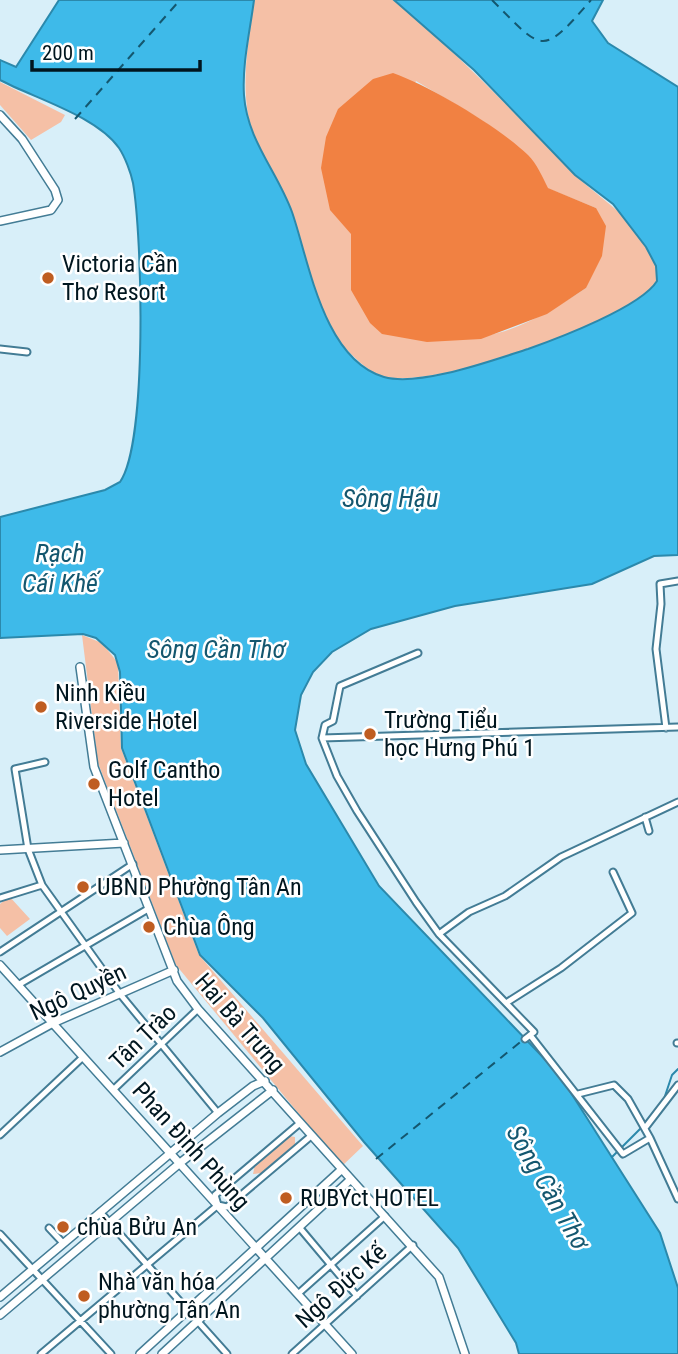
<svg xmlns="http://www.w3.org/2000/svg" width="678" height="1354" viewBox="0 0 678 1354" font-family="'Roboto Condensed',sans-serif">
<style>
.green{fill:#f5c0a6;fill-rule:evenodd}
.forest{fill:#f18142}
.water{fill:#3ebae9;stroke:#2b89ac;stroke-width:2}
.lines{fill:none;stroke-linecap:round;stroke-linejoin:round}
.stream{stroke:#2b89ac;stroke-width:2}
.ferry{stroke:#14576f;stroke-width:2;stroke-dasharray:9 7;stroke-linecap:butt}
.street-casing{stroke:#437c95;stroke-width:9}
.secondary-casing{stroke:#437c95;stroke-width:10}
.street{stroke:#fff;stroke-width:5}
.secondary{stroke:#fff;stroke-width:7}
.poi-dot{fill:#bf5d21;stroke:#fff;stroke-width:2.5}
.labels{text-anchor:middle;stroke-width:5;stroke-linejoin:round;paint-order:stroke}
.poi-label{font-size:24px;fill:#00161f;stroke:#fff;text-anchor:start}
.street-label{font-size:24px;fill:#00161f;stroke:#fff}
.water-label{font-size:26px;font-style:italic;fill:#14576f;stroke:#fff}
</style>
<rect width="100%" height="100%" fill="#d8eff9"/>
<!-- green -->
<path class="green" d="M254,0H394C458,53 514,113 572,172C601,201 645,223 656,267C659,277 656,283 651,292C604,326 442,388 386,377C371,374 357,360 347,350C313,316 306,255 292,213C285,191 269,172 259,152C237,102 247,51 254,0ZM416,81C460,108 527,139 547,188L596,208L586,288C550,312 506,339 462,338L352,261L351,234Z
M0,82L65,115L61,122L31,140L0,105Z
M82,635L102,643L118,663L121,748L199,955L363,1146L342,1166L176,965L98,763Z
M9,896L30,919L7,936L0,928V904Z
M289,1136L295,1137V1144L261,1173L253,1174L255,1165Z"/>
<!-- forest -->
<path class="forest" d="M393,73C430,86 499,127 528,155C537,164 542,176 548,188L596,208L606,226L602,256L586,288L547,314L481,339L427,342L382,334L370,323L351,290V234L330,210L321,168L326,137L338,109L373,79Z"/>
<!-- water -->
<path class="water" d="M59,0H254C250,31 242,64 244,95C247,140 277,171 292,212C309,261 323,359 384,377C420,387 493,360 528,349C559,338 641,307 657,281L656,266L646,247L613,204L575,175L474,70L394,0H603L592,21L608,43L678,87V555L654,556L592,584L455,606L371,629L332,652L313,672L301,695L295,730L306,764L379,886L559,1074L660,1233L678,1288V1354H519L516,1343L458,1248L364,1142L263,1018L200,955L122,748L120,672L115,655L96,638L83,634L0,638V517L105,490L120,482C148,442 142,235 133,183C131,173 125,157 119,148C97,116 34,98 0,80V60L16,67Z"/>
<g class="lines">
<!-- stream -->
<path class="stream" d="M664,1099L672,1075L678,1069
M612,1157L641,1128"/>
<!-- ferry -->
<path class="ferry" d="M492,0C543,51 541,58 591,0
M75,119L180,0
M376,1159L524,1039"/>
<!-- street casing -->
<g class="street-casing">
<path id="street" d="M0,349L27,352
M666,728L656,649L661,604L660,584L678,581
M322,738L325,725L333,721L340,686L418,653
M45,762L15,769L28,849L42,885L120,994L218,1113
M645,817L649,831
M0,898L42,885
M439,934L469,912L505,896L561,857L678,802
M0,952L133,864
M18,985L148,909
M506,1003L561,968L632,913L613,872
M530,1035L623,1154L650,1138L678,1199
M525,1039L534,1032L439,934L416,902L357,811L337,776L322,738L678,727
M677,1043H678
M113,1090L198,1009
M578,1094L614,1085L628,1099L650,1138
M645,1128L678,1085
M0,1135L83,1057
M218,1205L215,1195L300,1123
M218,1205L227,1207L311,1136
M100,1212L227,1354
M299,1227L357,1296
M49,1228L63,1243
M0,1234L111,1354
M299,1293L385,1216
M41,1354L218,1205
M292,1354L413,1245"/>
</g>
<!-- secondary casing -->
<g class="secondary-casing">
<path id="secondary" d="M0,115L22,139L55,190L58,200L51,210L0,221
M80,667L94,767L177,981L198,1009L439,1277L465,1354
M0,850L124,843
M0,965L352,1354
M0,1052L53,1023L174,970
M0,1297L218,1113L253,1086L265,1081
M0,1315L180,1163L273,1090
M140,1354L341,1170
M162,1354L350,1180"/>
</g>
<!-- street -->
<use href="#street" class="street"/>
<!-- secondary -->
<use href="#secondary" class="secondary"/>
</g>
<!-- markers -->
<g class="poi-dot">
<circle cx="48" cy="278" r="7"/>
<circle cx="41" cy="707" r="7"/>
<circle cx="370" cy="734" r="7"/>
<circle cx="94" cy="784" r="7"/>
<circle cx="83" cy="887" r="7"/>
<circle cx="149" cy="927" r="7"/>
<circle cx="286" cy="1198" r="7"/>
<circle cx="63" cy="1227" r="7"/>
<circle cx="84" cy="1296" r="7"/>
</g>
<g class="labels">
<!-- poi labels -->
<g class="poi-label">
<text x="62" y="272">Victoria Cần<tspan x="62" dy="28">Thơ Resort</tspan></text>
<text x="55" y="701">Ninh Kiều<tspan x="55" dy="28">Riverside Hotel</tspan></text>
<text x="384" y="728">Trường Tiểu<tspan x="384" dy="28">học Hưng Phú 1</tspan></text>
<text x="108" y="778">Golf Cantho<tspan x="108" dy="28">Hotel</tspan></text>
<text x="97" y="895">UBND Phường Tân An</text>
<text x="163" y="935">Chùa Ông</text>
<text x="300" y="1206">RUBYct HOTEL</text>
<text x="77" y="1235">chùa Bửu An</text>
<text x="98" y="1290">Nhà văn hóa<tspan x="98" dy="28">phường Tân An</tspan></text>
</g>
<!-- street labels -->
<g class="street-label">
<text transform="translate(78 992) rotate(-25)" y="8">Ngô Quyền</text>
<text transform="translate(240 1023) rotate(49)" y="8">Hai Bà Trưng</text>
<text transform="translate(143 1037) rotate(-44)" y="8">Tân Trào</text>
<text transform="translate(191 1146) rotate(48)" y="8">Phan Đình Phùng</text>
<text transform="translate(341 1286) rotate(-42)" y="8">Ngô Đức Kế</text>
</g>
<!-- water labels -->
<g class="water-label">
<text x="390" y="507">Sông Hậu</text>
<text x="60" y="562">Rạch<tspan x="60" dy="30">Cái Khế</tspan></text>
<text x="216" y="658">Sông Cần Thơ</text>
<text transform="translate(548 1187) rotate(60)" y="9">Sông Cần Thơ</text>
</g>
</g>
<!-- scale -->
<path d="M32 60v10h168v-10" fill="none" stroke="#00161f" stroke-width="3.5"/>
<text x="42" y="60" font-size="21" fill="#00161f" stroke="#ffffff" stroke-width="5" paint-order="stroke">200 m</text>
</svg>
